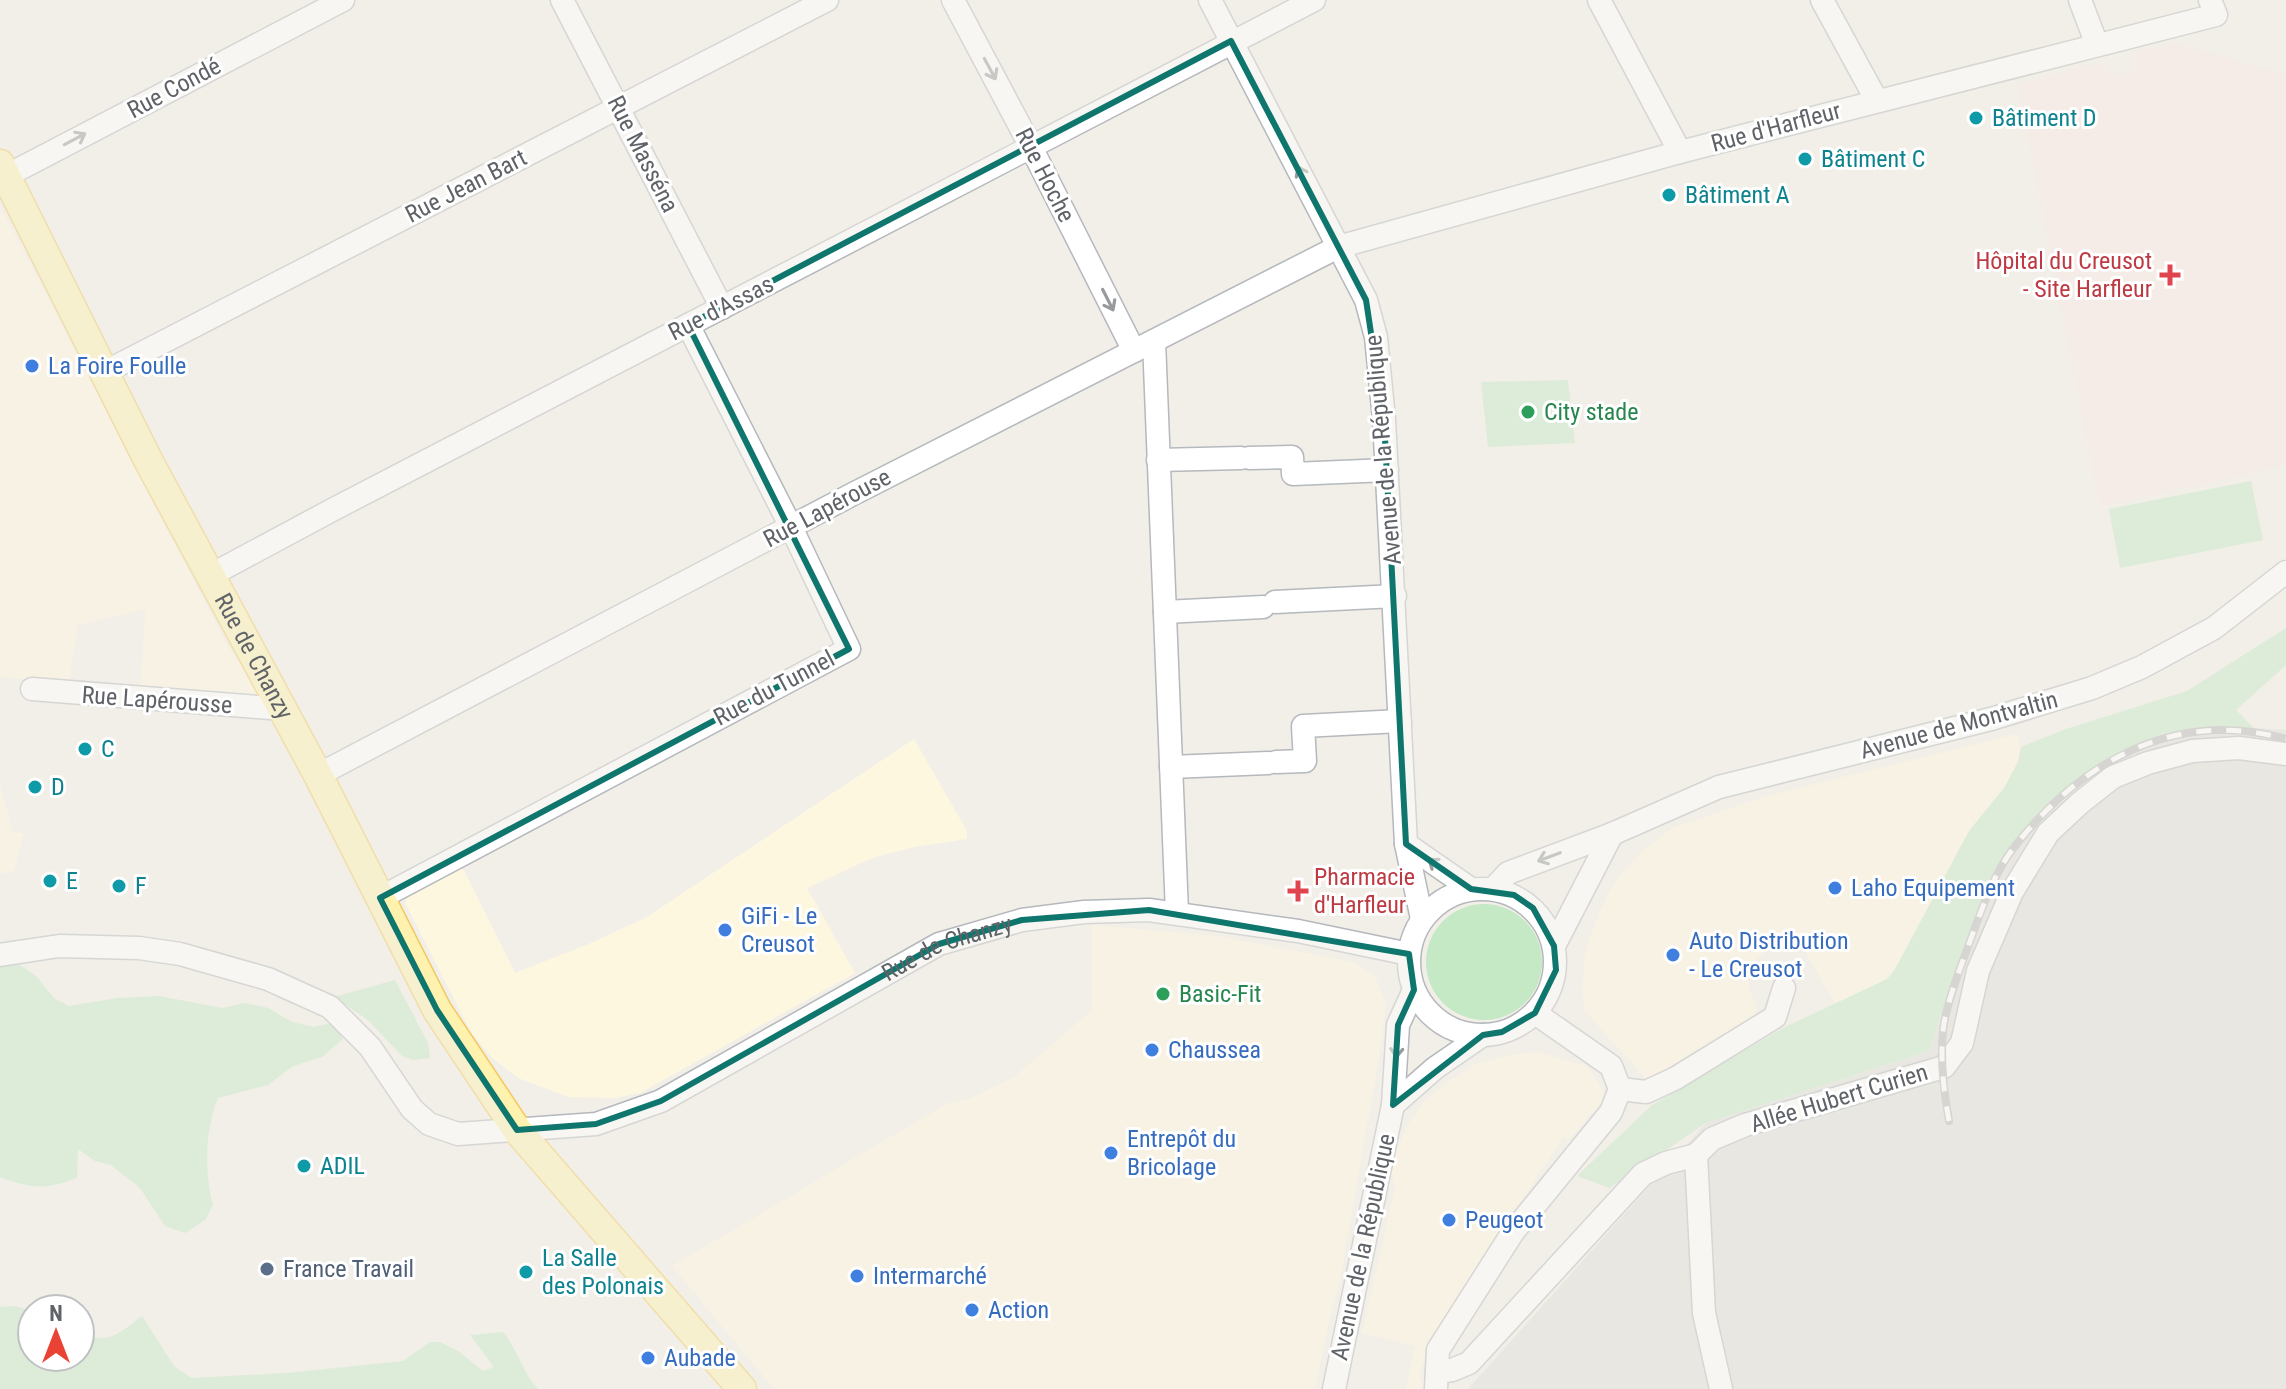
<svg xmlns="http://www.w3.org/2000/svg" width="2286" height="1389" viewBox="0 0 2286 1389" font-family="'Roboto Condensed',sans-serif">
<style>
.commercial{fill:#fef7e0}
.industrial{fill:#e0deda}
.medical{fill:#fce8e6}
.green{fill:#c5e8c5}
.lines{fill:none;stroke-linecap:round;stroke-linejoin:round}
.minor-casing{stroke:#b5b8bc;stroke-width:25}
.major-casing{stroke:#f2c960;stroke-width:31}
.minor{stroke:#fff;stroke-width:22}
.major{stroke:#fff2af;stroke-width:28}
.rail-casing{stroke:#b6b7b8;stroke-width:8}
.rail{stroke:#fff;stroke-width:5;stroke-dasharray:15;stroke-linecap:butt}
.oneway{stroke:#979a9d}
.marked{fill:none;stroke:#0f766e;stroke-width:6;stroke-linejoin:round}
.culture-dot{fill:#0f9aa8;stroke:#fff;stroke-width:3}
.health-dot{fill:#e0444e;stroke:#fff;stroke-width:3}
.shop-dot{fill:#3f7fe0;stroke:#fff;stroke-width:3}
.leisure-dot{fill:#2e9e5b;stroke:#fff;stroke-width:3}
.service-dot{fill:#5c6f8a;stroke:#fff;stroke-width:3}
.labels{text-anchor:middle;stroke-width:6;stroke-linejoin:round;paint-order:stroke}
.street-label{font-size:24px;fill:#5f6368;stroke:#fff}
.culture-label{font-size:24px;fill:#0d838f;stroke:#fff;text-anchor:start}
.health-label{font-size:24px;fill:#be3a42;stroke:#fff;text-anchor:end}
.shop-label{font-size:24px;fill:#366cbe;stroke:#fff;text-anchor:start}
.leisure-label{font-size:24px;fill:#27864d;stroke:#fff;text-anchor:start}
.service-label{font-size:24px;fill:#4e5e75;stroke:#fff;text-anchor:start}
</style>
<rect width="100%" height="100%" fill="#f1efe8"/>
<!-- commercial -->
<path class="commercial" d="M0,206L226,643L263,697L140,688L146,609L78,625L69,682L0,677Z
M2016,734L2021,747L2018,762L2004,788L1969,831L1894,971L1887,979L1836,1005L1805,951L1791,945H1779L1766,950L1755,960L1749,971V989L1757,1008L1756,1016L1649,1082L1584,1010L1582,986L1586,948L1598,916L1614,883L1641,852L1673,828L1763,797Z
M914,739L967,831V839L914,847L872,858L807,888L855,973L640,1093L616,1098L568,1097L518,1078L491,1057L471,1032L405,903L412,888L461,865L515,973L591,943L647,917Z
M0,784L13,833H24L14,871L0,874Z
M1092,925L1218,936L1353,962L1375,976L1386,1004L1382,1040L1339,1286L1330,1317L1315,1389H774L672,1266L948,1103L969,1099L1014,1077L1092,1010Z
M1539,1052L1588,1067L1604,1093L1600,1104L1569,1139L1563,1137L1432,1341L1420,1371L1422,1389H1406L1415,1346L1362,1333L1395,1188L1392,1171L1398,1147L1407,1126L1422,1104L1445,1084L1476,1064L1510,1055Z"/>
<!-- industrial -->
<path class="industrial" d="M2220,726L2286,730V1389H1468L1706,1123L1929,1051L1968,935L2018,838L2076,779L2160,734Z"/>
<!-- medical -->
<path class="medical" d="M2175,43L2286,75V465L2100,507L2018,85L2093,64H2103L2109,76L2137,70L2134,53Z"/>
<!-- green -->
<path class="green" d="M1568,380L1575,443L1488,447L1481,382Z
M2251,481L2263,540L2120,568L2109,509Z
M2286,628V665L2236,710L2254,728L2220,726L2160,734L2076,779L2018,838L1968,935L1929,1051L1706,1123L1610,1188L1577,1176L1652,1105L1783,1028L1887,979L1894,971L1969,831L2004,788L2018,762L2021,747L2066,729L2187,691Z
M1426 962a58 58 0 1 1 116 0a58 58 0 1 1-116 0Z
M17,963L36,976L54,998L69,1006L118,998L159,996L222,1008L245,1003L268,1008L292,1022L314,1027L332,1023L343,1039L322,1057L293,1066L268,1085L218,1098C205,1129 204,1173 213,1205L205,1220L185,1233L165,1226L140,1188L111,1165L95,1161L78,1149L77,1178C43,1190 34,1189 0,1177V966Z
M395,980L428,1043L430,1058L413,1060L402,1056L368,1020L334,997Z
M15,1306L32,1311V1357H80V1332C109,1347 120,1332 142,1316L174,1366L191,1378L287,1373L403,1361L430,1342H440L458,1351L483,1371L494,1367L470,1335L503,1332C518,1350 522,1372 538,1389H0V1307Z"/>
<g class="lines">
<!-- minor casing -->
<g class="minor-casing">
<g id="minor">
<path d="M562,0L722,308"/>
<path d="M953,0L1031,147L1134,351"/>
<path d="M1210,0L1366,300L1376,337L1384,419L1406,844L1422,919"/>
<path d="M1599,0L1680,152"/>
<path d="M1822,0L1877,101"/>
<path d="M2080,0L2097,45"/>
<path d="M6,176L343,0"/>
<path d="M1154,341L1177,913"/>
<path d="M105,372L827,0"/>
<path d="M1249,458L1292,457L1293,474L1387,470"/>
<path d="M1158,460L1241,458"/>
<path d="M211,575L334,509L1314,0"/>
<path d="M1275,602L1395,596"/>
<path d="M1165,612L1263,607"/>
<path d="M32,689L283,709"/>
<path d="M1276,762L1305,761L1303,726L1400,721"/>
<path d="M1171,767L1268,763"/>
<path d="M318,775L853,494L1338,247L1680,152L2216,15L2210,0"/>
<path d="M1406,844L1471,889"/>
<circle cx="1482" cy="962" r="73"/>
<path d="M1493,889L1508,873L1612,834L1719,787L1991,719L2092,688L2142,667L2214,628L2286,572"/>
<path d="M380,898L849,649L791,527L688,325"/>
<path d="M1554,946L1612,834"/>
<path id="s1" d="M0,955L59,946L139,948L180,954L268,979L330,1007L370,1047L412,1109L429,1124L458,1134L596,1124L661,1101L939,944L1022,920L1084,912L1149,910L1298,931L1409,954"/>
<path d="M1620,1089L1646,1092L1676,1078L1775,1017L1784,988"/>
<path d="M1393,1105L1435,1068L1483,1035"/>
<path d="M1437,1372L1452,1370L1469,1363L1643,1174L1666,1163L1696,1155"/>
<path d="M1334,1389L1393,1105L1398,1025L1414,990"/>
<path d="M1436,1389L1438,1350L1513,1232L1611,1112L1620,1089L1611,1066L1535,1013"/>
<path d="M1721,1389L1704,1313L1696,1155L1712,1139L1745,1125L1944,1067L1962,1043L1978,971L2012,892L2048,833L2080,803L2113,777L2148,763L2192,751L2239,748L2286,754"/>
</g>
</g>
<!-- major casing -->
<g class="major-casing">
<g id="major">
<path id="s2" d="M0,164L148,460L318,775L437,1010L517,1130L742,1389"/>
</g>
</g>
<!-- minor -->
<use href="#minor" class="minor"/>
<!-- major -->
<use href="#major" class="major"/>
<!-- rail casing -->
<g class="rail-casing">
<path id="rail" d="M1949,1121C1944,1093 1940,1060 1943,1031C1945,1007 1961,966 1969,944C1981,912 1992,877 2012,850C2079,762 2175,708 2286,739"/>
</g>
<!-- rail -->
<use href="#rail" class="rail"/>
</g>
<!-- one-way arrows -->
<defs><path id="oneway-shaft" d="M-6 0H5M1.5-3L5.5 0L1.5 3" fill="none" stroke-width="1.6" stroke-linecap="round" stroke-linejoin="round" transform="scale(2)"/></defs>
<g class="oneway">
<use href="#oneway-shaft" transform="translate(990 69) rotate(62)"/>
<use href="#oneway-shaft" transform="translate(75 139) rotate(-28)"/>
<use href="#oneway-shaft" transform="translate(1303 177) rotate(-117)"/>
<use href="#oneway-shaft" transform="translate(1108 300) rotate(63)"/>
<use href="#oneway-shaft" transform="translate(1549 857) rotate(159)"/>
<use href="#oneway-shaft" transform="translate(1438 866) rotate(-145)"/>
<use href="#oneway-shaft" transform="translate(1397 1046) rotate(94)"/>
</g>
<!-- marked area -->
<path d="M0 0H2286V1389H0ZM1231,41L1366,300L1384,419L1406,844L1471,889L1514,895L1533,908L1554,946L1556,970L1535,1013L1502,1032L1483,1035L1393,1105L1398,1025L1414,990L1409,954L1149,910L1022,920L939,944L661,1101L596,1124L517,1130L437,1010L380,898L849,649L688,325Z" fill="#f1efe8" fill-opacity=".55" fill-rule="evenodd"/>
<path class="marked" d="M1231,41L1366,300L1384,419L1406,844L1471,889L1514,895L1533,908L1554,946L1556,970L1535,1013L1502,1032L1483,1035L1393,1105L1398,1025L1414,990L1409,954L1149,910L1022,920L939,944L661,1101L596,1124L517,1130L437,1010L380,898L849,649L688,325Z"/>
<!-- markers -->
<g class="culture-dot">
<circle cx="1976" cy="118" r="8"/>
<circle cx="1805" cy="159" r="8"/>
<circle cx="1669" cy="195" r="8"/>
<circle cx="85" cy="749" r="8"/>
<circle cx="35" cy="787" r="8"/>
<circle cx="50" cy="881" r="8"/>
<circle cx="119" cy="886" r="8"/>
<circle cx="304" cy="1166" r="8"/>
<circle cx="526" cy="1272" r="8"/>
</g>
<g class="health-dot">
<path d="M2166 263h8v8h8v8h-8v8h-8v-8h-8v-8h8z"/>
<path d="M1294 879h8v8h8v8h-8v8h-8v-8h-8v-8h8z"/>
</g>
<g class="shop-dot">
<circle cx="32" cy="366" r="8"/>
<circle cx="1835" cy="888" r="8"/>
<circle cx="725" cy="930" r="8"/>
<circle cx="1673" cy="955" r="8"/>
<circle cx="1152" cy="1050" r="8"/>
<circle cx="1111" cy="1153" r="8"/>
<circle cx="1449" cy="1220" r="8"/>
<circle cx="857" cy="1276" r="8"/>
<circle cx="972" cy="1310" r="8"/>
<circle cx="648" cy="1358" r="8"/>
</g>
<g class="leisure-dot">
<circle cx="1528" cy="412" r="8"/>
<circle cx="1163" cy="994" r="8"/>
</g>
<circle class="service-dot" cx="267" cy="1269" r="8"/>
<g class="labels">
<!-- street labels -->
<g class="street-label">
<text transform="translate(174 88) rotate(-28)" y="8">Rue Condé</text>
<text transform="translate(1776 127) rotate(-15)" y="8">Rue d'Harfleur</text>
<text transform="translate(643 154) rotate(63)" y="8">Rue Masséna</text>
<text transform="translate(1045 175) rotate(63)" y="8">Rue Hoche</text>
<text transform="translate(466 186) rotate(-27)" y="8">Rue Jean Bart</text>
<text transform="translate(721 308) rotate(-27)" y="8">Rue d'Assas</text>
<text transform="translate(1383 450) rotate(-95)" y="8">Avenue de la République</text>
<text transform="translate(827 508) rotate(-28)" y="8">Rue Lapérouse</text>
<text dy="8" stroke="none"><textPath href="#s2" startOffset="554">Rue de Chanzy</textPath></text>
<text transform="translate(774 688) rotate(-28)" y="8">Rue du Tunnel</text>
<text transform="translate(157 700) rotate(4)" y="8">Rue Lapérousse</text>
<text transform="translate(1959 725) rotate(-15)" y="8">Avenue de Montvaltin</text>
<text dy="8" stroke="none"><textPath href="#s1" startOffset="1058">Rue de Chanzy</textPath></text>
<text transform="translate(1839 1098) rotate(-17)" y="8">Allée Hubert Curien</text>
<text transform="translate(1363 1247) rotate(-78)" y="8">Avenue de la République</text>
</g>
<!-- culture labels -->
<g class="culture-label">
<text x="1992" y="126">Bâtiment D</text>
<text x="1821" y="167">Bâtiment C</text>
<text x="1685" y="203">Bâtiment A</text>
<text x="101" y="757">C</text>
<text x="51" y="795">D</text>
<text x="66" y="889">E</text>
<text x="135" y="894">F</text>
<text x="320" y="1174">ADIL</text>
<text x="542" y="1266">La Salle<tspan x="542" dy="28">des Polonais</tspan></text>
</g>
<!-- health labels -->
<g class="health-label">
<text x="2152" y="269">Hôpital du Creusot<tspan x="2152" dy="28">- Site Harfleur</tspan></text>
<text x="1314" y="885" text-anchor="start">Pharmacie<tspan x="1314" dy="28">d'Harfleur</tspan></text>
</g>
<!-- shop labels -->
<g class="shop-label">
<text x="48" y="374">La Foire Foulle</text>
<text x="1851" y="896">Laho Equipement</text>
<text x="741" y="924">GiFi - Le<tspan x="741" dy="28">Creusot</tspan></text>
<text x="1689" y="949">Auto Distribution<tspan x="1689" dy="28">- Le Creusot</tspan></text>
<text x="1168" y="1058">Chaussea</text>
<text x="1127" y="1147">Entrepôt du<tspan x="1127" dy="28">Bricolage</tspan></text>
<text x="1465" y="1228">Peugeot</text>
<text x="873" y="1284">Intermarché</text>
<text x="988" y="1318">Action</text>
<text x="664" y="1366">Aubade</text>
</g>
<!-- leisure labels -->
<g class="leisure-label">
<text x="1544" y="420">City stade</text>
<text x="1179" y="1002">Basic-Fit</text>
</g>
<!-- service labels -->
<g class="service-label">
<text x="283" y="1277">France Travail</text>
</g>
</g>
<!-- north arrow -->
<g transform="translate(56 1333)"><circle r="38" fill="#ffffff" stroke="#bfc1c3" stroke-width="2"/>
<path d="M0-6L14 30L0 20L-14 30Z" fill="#ea4335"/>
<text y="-12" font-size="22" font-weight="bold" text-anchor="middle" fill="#5f6368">N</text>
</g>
</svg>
